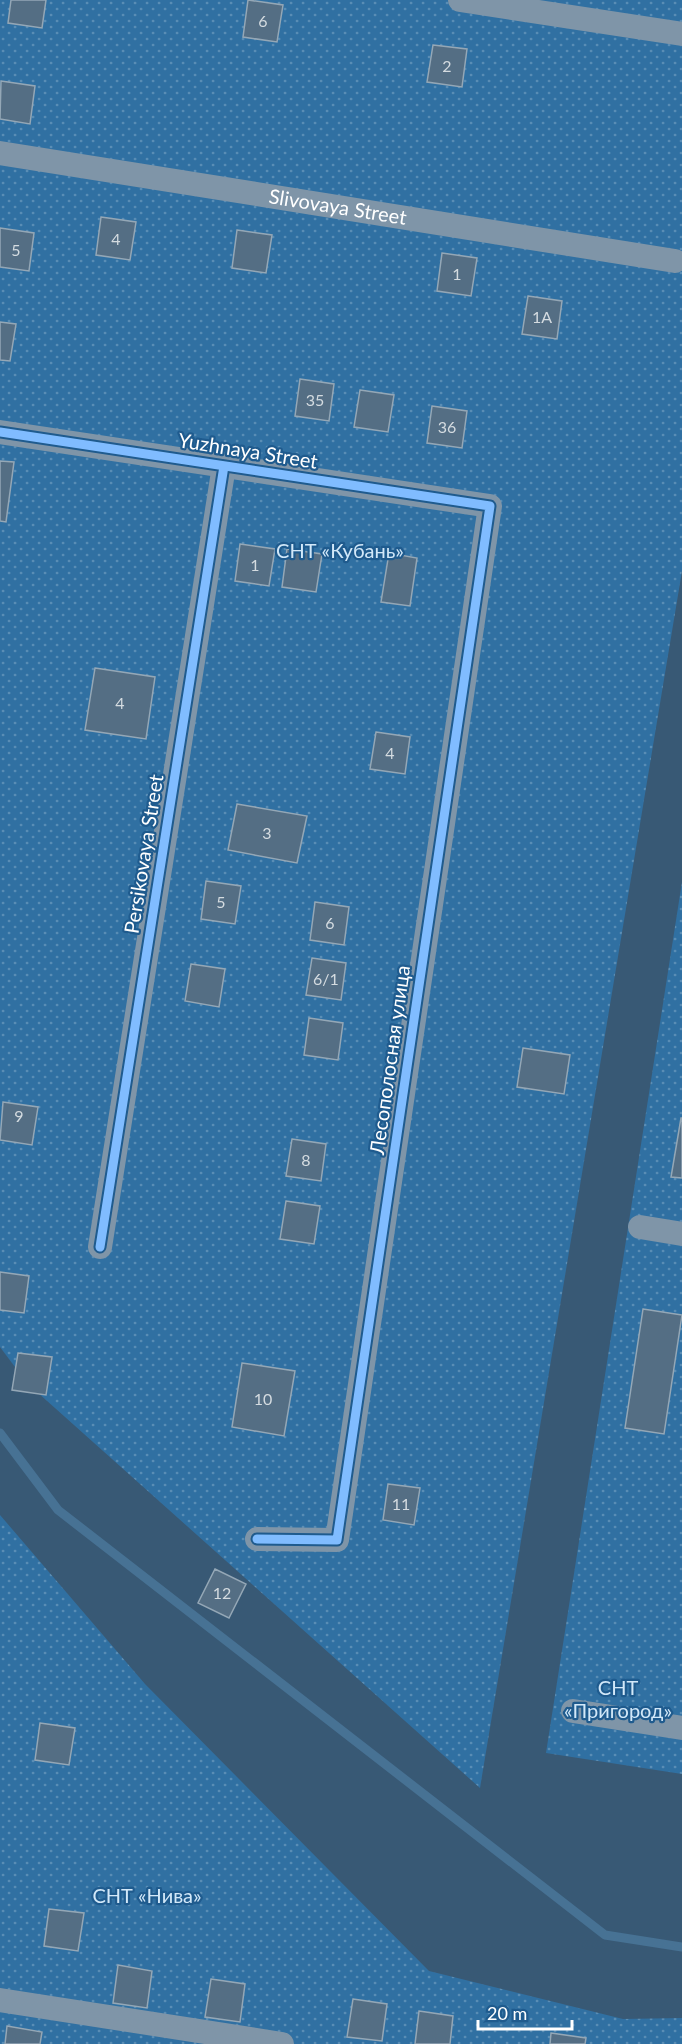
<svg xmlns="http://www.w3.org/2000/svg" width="682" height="2044" viewBox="0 0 682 2044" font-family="Lato,sans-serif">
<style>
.park{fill:url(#park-dots)}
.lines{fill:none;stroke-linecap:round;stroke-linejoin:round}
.stream{stroke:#477294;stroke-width:9}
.building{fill:#546e84;stroke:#94a7b6;stroke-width:1.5}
.street{stroke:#7f95a8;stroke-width:24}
.cycleway-casing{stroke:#1f5b8e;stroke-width:13}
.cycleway{stroke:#80bcff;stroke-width:9}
.labels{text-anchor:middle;stroke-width:4.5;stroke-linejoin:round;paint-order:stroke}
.number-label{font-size:16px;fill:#d4dbe0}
.street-label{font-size:20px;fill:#fff;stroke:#1f5b8e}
.park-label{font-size:20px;fill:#d2e8f9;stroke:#1f5b8e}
</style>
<defs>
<pattern id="park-dots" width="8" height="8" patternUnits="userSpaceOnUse" patternTransform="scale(1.5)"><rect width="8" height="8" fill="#3070a2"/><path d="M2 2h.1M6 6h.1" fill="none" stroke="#598db5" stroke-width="1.8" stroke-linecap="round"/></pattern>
</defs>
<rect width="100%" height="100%" fill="#385975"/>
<!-- park -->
<path class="park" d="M0,0H682V571L480,1788L27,1383L0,1347Z
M682,882V1774L546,1753Z
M0,1515L145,1684L429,1971L623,2019L682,2018V2044H0Z"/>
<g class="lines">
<!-- stream -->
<path class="stream" d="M0,1433L58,1510L605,1935L682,1947"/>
</g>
<!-- building -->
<path class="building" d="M11,0H46L42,28L8,23Z
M248,0L283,5L277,42L243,37Z
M433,45L467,49L462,87L427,82Z
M1,81L35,86L30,124L0,119Z
M101,217L136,222L130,260L96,255Z
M0,228L34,233L29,271L0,267Z
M237,230L272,235L266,273L232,268Z
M442,253L477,258L471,296L437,291Z
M528,296L562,301L557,339L522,334Z
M0,322L16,324L10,361L0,360Z
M300,379L334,384L329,421L295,416Z
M360,390L394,395L388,432L354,427Z
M432,406L467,411L462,448L427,443Z
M0,461L14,462L6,522L0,521Z
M240,544L275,549L269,586L235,581Z
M287,549L322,554L316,592L282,587Z
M389,553L417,558L410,606L381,602Z
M95,668L155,677L146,739L85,730Z
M376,732L410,737L405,774L370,769Z
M237,804L307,816L297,863L228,850Z
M206,881L241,886L235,924L201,919Z
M315,902L349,907L344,945L310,940Z
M312,958L346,963L341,1000L306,995Z
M191,964L225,969L219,1007L185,1001Z
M309,1018L343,1023L338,1060L304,1055Z
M523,1048L570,1055L564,1094L517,1087Z
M3,1102L38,1107L32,1145L0,1140Z
M681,1118H682V1178L671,1177Z
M292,1139L326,1144L321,1181L286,1176Z
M286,1201L320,1206L314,1244L280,1239Z
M0,1272L29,1276L24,1313L0,1310Z
M643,1309L682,1315L664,1434L625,1428Z
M18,1353L52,1357L46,1395L12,1390Z
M242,1363L295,1371L284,1436L232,1427Z
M388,1484L420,1488L414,1525L383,1520Z
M215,1569L246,1584L229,1618L198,1603Z
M40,1723L75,1728L69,1765L35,1760Z
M49,1909L84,1913L78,1951L44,1946Z
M118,1965L152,1971L147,2008L113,2003Z
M211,1979L245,1984L240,2022L205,2017Z
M353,1999L387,2004L382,2041L347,2037Z
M419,2011L453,2016L450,2044H415Z
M7,2026L42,2032L40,2044H5Z
M551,2033L586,2038L585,2044H550Z"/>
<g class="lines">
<!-- street -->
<g class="street">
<path d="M460,0L682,34"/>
<path id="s1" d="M0,153L675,261"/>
<path d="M0,432L490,506L337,1540L257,1539"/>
<path d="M640,1227L682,1234"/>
<path d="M100,1247L224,466"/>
<path d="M573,1711L682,1728"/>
<path d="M0,2000L282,2044"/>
</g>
<!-- cycleway casing -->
<g class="cycleway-casing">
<path id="cycleway" d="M0,432L490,506L337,1540L257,1539
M100,1247L224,466"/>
</g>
<!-- cycleway -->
<use href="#cycleway" class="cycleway"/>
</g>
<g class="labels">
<!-- number labels -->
<g class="number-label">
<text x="263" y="27">6</text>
<text x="447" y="72">2</text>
<text x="116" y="245">4</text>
<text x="16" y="256">5</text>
<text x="457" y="280">1</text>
<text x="542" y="323">1А</text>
<text x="315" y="406">35</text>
<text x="447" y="433">36</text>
<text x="255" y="571">1</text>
<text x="120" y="709">4</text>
<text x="390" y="759">4</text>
<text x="267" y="839">3</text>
<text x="221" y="908">5</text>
<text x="330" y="929">6</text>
<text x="326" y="985">6/1</text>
<text x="19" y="1122">9</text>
<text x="306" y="1166">8</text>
<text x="263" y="1405">10</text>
<text x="401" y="1510">11</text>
<text x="222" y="1599">12</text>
</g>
<!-- street labels -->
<g class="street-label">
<text dy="7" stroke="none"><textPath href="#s1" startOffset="342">Slivovaya Street</textPath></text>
<text transform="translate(248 451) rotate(9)" y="7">Yuzhnaya Street</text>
<text transform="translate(144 854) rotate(-81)" y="7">Persikovaya Street</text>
<text transform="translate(390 1060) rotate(-82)" y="7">Лесополосная улица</text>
</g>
<!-- park labels -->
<g class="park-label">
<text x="340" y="558">СНТ «Кубань»</text>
<text x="618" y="1695">СНТ<tspan x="618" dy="23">«Пригород»</tspan></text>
<text x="147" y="1903">СНТ «Нива»</text>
</g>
</g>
<!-- scale -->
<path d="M478 2020v9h94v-9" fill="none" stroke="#ffffff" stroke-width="3"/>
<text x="487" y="2020" font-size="18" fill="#ffffff" stroke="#1f5b8e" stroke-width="4.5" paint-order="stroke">20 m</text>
</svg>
